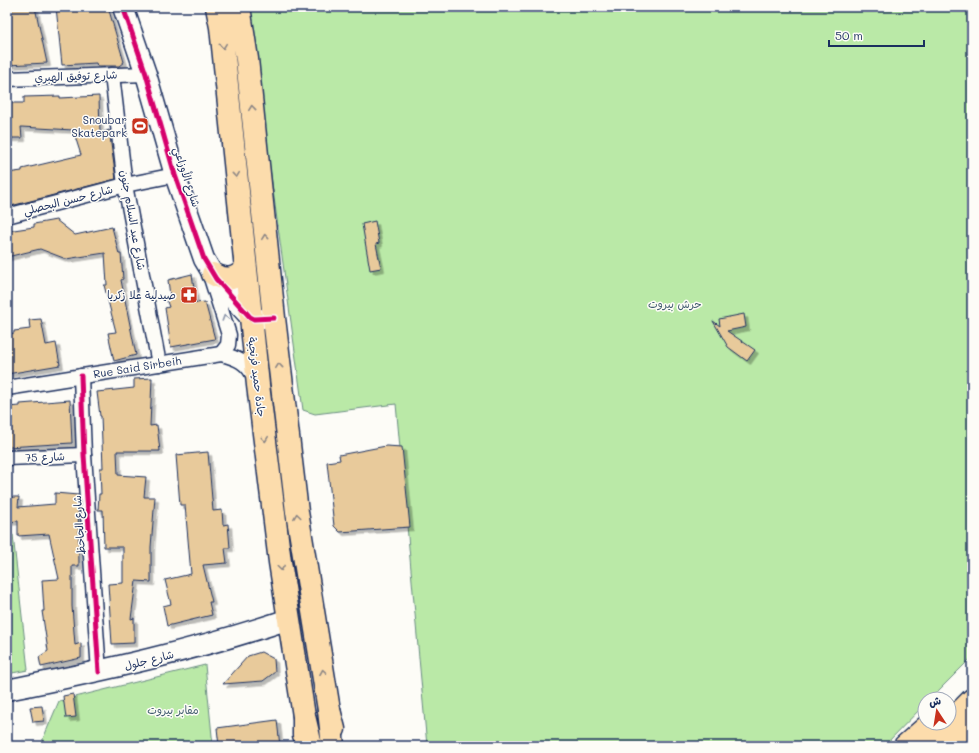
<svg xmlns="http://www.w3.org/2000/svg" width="979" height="753" viewBox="0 0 979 753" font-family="Mali,'Playpen Sans Arabic',sans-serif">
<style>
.green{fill:#bae9a7;stroke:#6a8c82}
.building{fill:#e8ca9b;stroke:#1b2f5e;filter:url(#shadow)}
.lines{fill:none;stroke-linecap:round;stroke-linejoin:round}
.street-casing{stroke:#1b2f5e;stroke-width:17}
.secondary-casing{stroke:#1b2f5e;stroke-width:23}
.primary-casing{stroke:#1b2f5e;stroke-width:25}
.highway-casing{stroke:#1b2f5e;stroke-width:25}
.street{stroke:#fdfcf7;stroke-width:14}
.secondary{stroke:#fdfcf7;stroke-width:20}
.primary{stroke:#fcdcac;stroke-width:22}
.highway{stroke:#fcdcac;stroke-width:22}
.cycleway-casing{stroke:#fdfcf7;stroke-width:8}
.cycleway{stroke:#d6006c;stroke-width:5}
.oneway{stroke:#8c8685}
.oneway2{stroke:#8c96aa}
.labels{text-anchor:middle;stroke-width:3;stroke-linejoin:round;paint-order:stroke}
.street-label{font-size:11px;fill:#1b2f5e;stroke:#fdfcf7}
.poi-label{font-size:11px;fill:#1b2f5e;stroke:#fdfcf7;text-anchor:end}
.park-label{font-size:11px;fill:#435e70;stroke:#fdfcf7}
</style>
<defs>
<filter id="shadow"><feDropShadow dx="3.5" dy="3.5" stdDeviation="0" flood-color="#0004"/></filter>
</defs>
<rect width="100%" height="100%" fill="#fdfcf7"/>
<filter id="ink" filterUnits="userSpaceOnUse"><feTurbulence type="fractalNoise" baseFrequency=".025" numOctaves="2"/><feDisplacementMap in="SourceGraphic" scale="8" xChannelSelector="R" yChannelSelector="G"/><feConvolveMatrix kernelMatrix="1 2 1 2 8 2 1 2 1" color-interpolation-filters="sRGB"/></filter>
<g filter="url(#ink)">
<!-- green -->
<path class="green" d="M248,7H972V657L930,699H925V704L884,746H427L396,404L315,414L303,410Z
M7,535H13L28,670L7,674Z
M205,665L213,746H40L59,701Z"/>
<!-- building -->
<path class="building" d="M8,7H35L47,63L7,65Z
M56,7H108L124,62L119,66H97L96,63L62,65Z
M60,96V98L99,96L100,133L109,130L116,179L7,207V173L22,171V169L81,155L73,130L21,127L22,138H7V103H24V97Z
M56,220L75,235L112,227L119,254H121L123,279L121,280L136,355L114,361L108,333L116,332L104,285H107L105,253L66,259L40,249L7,257V231L34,227V224Z
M375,221L379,243L376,244L381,268L370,270L362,224Z
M192,274L196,303L205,302L215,339L171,347L165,308L169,307L166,299L170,296L168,280Z
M744,314L746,327L727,331L755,350L747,361L728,347L713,321L720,326L719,319Z
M41,319L46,345L56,343L60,365L7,374V334L14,333V331L30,329L29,320Z
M152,378L150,426L157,425L160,451H117L118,475L146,477L144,497H155L151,547V582L136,581L131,619L134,618V643L112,644L108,584L123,583V547H104L103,510H98L99,494H101L100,468H103L101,416H100L97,392L134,388V379Z
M70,400L72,443L7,447V407L20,406V404Z
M386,446L402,447L410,527L340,532L334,526L327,462L340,460L339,455Z
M208,452L213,511L222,510L223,525L228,524L230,548H225L227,563L203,565L212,602H209L212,615L167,626L163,606L171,604L165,580L191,574L185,505H180L176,455Z
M55,493L78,495L79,566H72V606L75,645L81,643V658L41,667L39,657L48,651L42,611H44L42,580L59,579L49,534L18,536V521L7,522V497H19L18,507L55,504Z
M261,652L274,659L275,672L263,681L223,684L248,656Z
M73,694L76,717L66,718L63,696Z
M42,706L44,721L33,722L30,707Z
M277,720L280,746H219L217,728Z"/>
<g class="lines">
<!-- street casing -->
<g class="street-casing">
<g id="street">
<path d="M112,75L125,185L159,364"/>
<path d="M7,79L146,74"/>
<path d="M7,216L125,185L175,175"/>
<path d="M211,278L229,335L228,345L221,354"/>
<path d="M81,376L84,455L99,672"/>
<path id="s1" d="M7,388L221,354C237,358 248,362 255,379"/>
<path d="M7,458L84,455"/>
</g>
</g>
<!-- secondary casing -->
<g class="secondary-casing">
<path id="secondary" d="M123,7L146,74L175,175L204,259L216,279L239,305L250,317L260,319
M7,690C102,671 197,650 289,619"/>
</g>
<!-- primary casing -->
<g class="primary-casing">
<path id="primary" d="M217,7L221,27L258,385L280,562L304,716V735
M239,7L247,59L274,318L297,512L329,710L334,729
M213,274C226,282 236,279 246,269"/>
</g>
<!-- highway casing -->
<g class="highway-casing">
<path id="highway" d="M329,710L333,746
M304,716L311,746
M905,746L931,723
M926,746L972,700
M949,746L972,724"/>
</g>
<!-- street -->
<use href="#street" class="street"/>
<!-- secondary -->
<use href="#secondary" class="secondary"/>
<!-- primary -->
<use href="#primary" class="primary"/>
<!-- highway -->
<use href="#highway" class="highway"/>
<!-- cycleway casing -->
<g class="cycleway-casing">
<path id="cycleway" d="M123,7L146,74L175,175L204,259L216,279L250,317L254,319L274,318
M81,376L84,455L99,672"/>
</g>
<!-- cycleway -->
<use href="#cycleway" class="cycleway"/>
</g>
<!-- one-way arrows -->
<defs><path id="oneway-chevron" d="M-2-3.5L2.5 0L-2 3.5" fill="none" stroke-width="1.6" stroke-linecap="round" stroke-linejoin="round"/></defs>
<g class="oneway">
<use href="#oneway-chevron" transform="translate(223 46) rotate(84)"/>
<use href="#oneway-chevron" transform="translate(252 108) rotate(-96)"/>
<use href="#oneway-chevron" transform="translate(236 175) rotate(84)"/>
<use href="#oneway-chevron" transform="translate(265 237) rotate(-96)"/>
<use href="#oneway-chevron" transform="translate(279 366) rotate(-96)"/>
<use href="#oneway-chevron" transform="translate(265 439) rotate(83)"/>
<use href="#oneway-chevron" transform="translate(297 516) rotate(-98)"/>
<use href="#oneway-chevron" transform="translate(281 568) rotate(82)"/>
<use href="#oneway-chevron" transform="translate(323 672) rotate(-99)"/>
</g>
<use class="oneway2" href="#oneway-chevron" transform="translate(225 318) rotate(-107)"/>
</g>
<!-- icons -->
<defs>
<g id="stadium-square" transform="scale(0.9)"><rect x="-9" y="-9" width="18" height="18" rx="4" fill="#c8321e" stroke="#fdfcf7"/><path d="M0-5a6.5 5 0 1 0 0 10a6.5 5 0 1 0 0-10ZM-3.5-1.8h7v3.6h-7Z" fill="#fff"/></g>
<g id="pharmacy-square" transform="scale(0.9)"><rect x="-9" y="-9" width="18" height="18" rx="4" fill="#c8321e" stroke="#fdfcf7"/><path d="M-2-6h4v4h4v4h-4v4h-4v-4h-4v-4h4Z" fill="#fff"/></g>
</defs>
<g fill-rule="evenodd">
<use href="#stadium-square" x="140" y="126"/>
<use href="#pharmacy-square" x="189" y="295"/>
</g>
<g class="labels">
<!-- street labels -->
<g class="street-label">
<text transform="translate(76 76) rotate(-2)" y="4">شارع توفيق الهبري</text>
<text transform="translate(187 177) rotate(72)" y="4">شارع الأوزاعي</text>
<text transform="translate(68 200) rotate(-14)" y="4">شارع حسن البحصلي</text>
<text transform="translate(133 220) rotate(80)" y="4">شارع عبد السلام جنون</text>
<text dy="4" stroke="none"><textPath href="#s1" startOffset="132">Rue Said Sirbeih</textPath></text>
<text transform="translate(257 377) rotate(83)" y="4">جادة حميد فرنجية</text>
<text transform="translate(45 457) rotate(-2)" y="4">شارع 75</text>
<text transform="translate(79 525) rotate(-94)" y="4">شارع الجاحظ</text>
<text transform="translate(149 660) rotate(-14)" y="4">شارع جلول</text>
</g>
<!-- poi labels -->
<g class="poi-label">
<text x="127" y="124">Snoubar<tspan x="127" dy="13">Skatepark</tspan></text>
<text x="176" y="299">صيدلية علا زكريا</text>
</g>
<!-- park labels -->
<g class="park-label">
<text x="675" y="308">حرش بيروت</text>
<text x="173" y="714">مقابر بيروت</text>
</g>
</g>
<!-- margin -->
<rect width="979" height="753" fill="none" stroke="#fdfcf7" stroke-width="24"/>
<rect x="12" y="12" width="955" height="729" fill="none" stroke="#1b2f5e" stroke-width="1.5" filter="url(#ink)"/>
<!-- north arrow -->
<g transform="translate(937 711) rotate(348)"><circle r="19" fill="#fdfcf7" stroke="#a3aaba"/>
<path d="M0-3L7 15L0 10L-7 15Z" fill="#c8321e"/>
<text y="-6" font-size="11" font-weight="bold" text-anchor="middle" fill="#1b2f5e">ش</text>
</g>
<!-- scale -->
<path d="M829 40v6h95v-6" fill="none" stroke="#1b2f5e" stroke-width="2"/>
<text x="835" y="40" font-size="12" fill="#1b2f5e" stroke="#fdfcf7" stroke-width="3" paint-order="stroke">50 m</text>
</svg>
